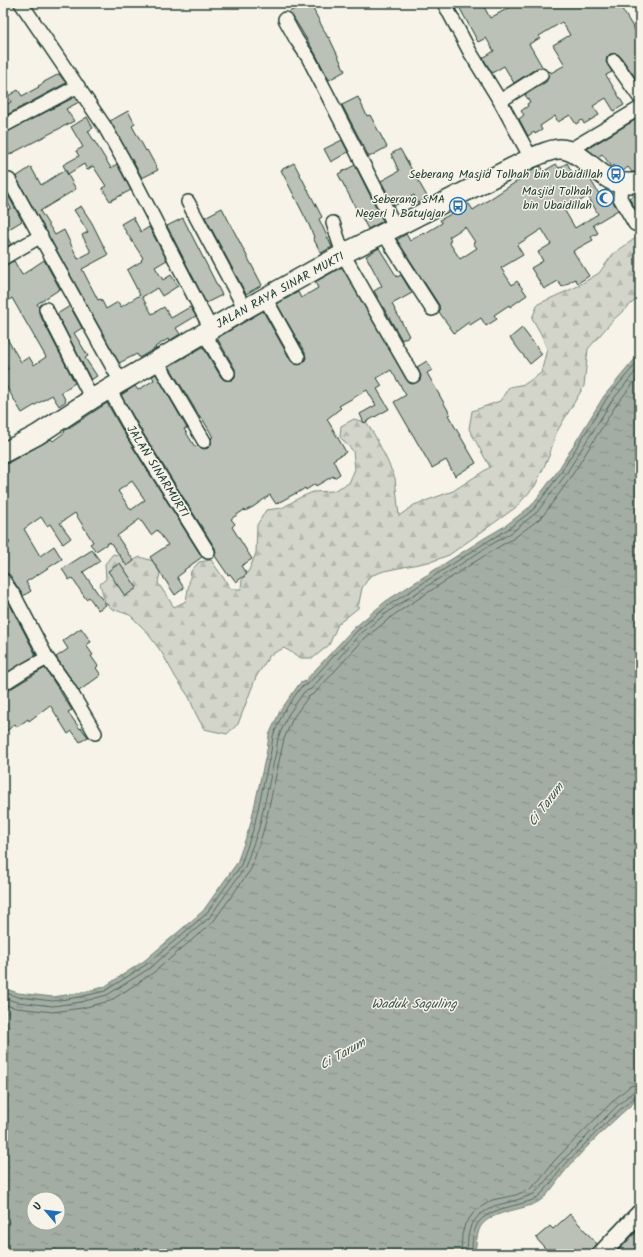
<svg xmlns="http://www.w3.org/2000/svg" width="643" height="1257" viewBox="0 0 643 1257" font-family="Kalam,sans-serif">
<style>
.forest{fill:url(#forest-firs);stroke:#79897f}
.water{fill:url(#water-ripples);stroke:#6f8077;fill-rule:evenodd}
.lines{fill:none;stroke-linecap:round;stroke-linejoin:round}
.shore{stroke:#546a60;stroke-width:1}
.building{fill:#bbc1b6;stroke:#1f3d34;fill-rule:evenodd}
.minor-casing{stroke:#1f3d34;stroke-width:16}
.major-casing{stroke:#1f3d34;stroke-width:20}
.highway-casing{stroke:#1f3d34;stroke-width:22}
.minor{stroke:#f7f3e8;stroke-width:13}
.major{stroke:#f7f3e8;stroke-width:17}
.highway{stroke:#f7f3e8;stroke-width:19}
.labels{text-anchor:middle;stroke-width:3;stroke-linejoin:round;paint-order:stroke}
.poi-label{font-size:12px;fill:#1f3d34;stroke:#f7f3e8;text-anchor:end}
.street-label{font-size:12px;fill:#1f3d34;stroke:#f7f3e8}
.water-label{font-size:13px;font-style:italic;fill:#405950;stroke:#f7f3e8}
</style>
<defs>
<pattern id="forest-firs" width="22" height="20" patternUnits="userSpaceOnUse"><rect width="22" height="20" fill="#d3d5ca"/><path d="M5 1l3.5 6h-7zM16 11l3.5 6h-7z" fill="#b5b8ae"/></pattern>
<pattern id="water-ripples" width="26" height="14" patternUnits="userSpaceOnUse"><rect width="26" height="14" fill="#a4ada3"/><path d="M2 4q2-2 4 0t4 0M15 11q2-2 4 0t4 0" fill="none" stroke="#858e86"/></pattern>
</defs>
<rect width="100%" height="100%" fill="#f7f3e8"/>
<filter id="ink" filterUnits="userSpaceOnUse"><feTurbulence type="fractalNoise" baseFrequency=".025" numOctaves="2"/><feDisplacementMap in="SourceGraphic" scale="8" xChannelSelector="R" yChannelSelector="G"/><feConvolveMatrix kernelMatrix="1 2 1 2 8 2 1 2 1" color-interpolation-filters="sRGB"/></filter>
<g filter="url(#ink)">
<!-- forest -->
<path class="forest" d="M640,235V296L613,320L588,349L584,386L556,433L549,456L535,486L515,508L449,555L433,561L384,571L370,576L362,588L358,608L338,624L329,645L313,658H301L284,648L270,655L256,677L238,724L227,734L204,729L196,714L189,697L176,678L162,653L146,631L130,615L112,609L105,602L100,584L106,579L105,564L113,554L122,556L128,563L140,557L153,561L160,573L158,583L174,607L186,601L191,571L199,562L211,560L231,589H241L242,580L249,570L256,553L257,525L266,510L282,508L299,498L313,492L333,491L349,483L355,469L353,451L340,437L341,426L354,419L367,423L375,436L385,456L395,478L399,516L414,505L453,491L490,467L469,429L472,411L500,401L509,387L525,384L541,373L547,349L541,334L532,318L538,304L576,287L599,273L613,254Z"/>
<!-- water -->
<path class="water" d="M640,353V1097C614,1120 588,1144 566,1170C557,1180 550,1195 538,1202C522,1211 486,1211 479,1230C476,1238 476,1246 475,1254H3V988L18,993L53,997L79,993L104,987L144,961L203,911L237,863L250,826L267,750L269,735L280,711L300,683L304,682L354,628L386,601L483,539L505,526L531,506L557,472L604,396ZM34,1199H58V1223H34Z"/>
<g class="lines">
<!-- shore -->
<path class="shore" d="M3,992L18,997L53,1001L80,997L105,991L147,964L206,914L241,865L254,827L271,751L273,736L283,713L301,687L307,685L357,631L389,605L485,543L508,529L534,509L560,474L607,398L640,359
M3,998L17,1002L53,1006L81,1002L107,995L150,968L209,918L245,867L259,828L276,752L278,738L288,715L304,692L311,689L360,634L392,609L487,547L511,533L537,512L564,477L611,402L640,366
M3,1004L16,1008L53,1012L82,1008L110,1001L153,973L213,922L251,869L264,829L284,739L293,718L308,697L315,693L364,639L395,614L490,552L514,538L542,517L569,480L616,405L640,375
M461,1254L462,1235L465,1224L475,1211L492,1200L516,1195L530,1189L540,1179L555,1160L615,1099L630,1086L640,1084
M467,1254L468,1236L471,1225L479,1215L494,1206L517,1200L534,1194L544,1183L559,1164L619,1104L634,1091L640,1090
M472,1254C472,1246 472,1235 476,1227C484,1208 517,1207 535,1199C538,1197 541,1194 544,1191C551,1184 556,1175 563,1167C573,1156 630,1096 640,1095"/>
</g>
<!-- building -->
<path class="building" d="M306,3H310L328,38L329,37L345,71L329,80L315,53L292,15L289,12Z
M457,3H482L490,18L518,3H613L616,9L620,6L636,32L640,29V47L637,49L640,54V84L620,56L617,54H610L607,57L606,62L612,72L606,75L624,105L614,111L606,98L593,106L599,115L584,124L582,120L576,124L570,115L558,122L555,116L540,126L542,130L535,134L534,132L528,136L519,119L524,115L521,111L528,106L527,104L530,102L525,95L546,82L548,78V73L550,71L551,73L565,65L553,45L570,35L562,22L539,36L540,38L529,44L543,68H537L514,83L504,66L492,73L483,58L494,51L486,38L478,42Z
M59,74L66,83L3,117V106L11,102L8,96L18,90L22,96L39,87L38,86L44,83V82Z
M75,97L79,102L66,109L74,121L3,158V134Z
M358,97L367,116L370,115L387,147L369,157L342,105Z
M128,111L135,124L132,126L146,151L147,150L158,170L142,178L110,121Z
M87,117L93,128L88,131L111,168L117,164L131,190L110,201L102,188L106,186L93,166L87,170L84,164L68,174L63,165L79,156L76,151L83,147L71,127Z
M640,117V172H632L628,167L622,172L619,171L614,165L612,167L602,154L598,157L587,149Z
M342,140L348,152L331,162L324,149Z
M400,149L428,198L418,203L414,195L394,206L381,181L399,171L391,154Z
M294,163L322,217L319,219L332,247L321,253L313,238L314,237L309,225L281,170Z
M567,163L573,174L580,170L586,178L587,177L590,179L599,194L606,190L618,210L593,225L598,233L591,237L593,240L573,251L589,276L578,283L575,279L562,287L558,281L544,289L531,268L543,261L538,252L551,244L542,229L517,245L523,255L501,268L512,285L517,281L527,295L510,307L509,305L494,315L497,319L486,326L481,318L470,325L469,322L454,333L439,312V305L397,240L406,234L410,241L423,233L424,234L442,223L440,220L469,204L473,210L522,178L520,176L535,168L541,166L544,171L556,164L559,168ZM588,196L598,214L575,228L565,211ZM465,227L475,242L473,243L477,248L460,259L449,242L451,241L449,237Z
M355,165L383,221L368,229L361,216H360L338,174Z
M31,167L41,185L65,170L76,189L40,211L55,235L64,230L78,259L91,252L82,235L88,232L74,210L81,206L92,223L108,255L82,269L98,300L101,299L106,309L118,302L121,307L140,295L127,270L142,261L141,260L143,258L121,224L133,217L141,232L149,227L167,260L155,267L163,280L171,275L178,286L162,296L157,288L142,297L152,314L164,307L171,318L190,307L196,316L176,328L180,334L169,341L168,339L155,347L156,348L139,358L137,354L119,363L16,177Z
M3,186L22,221L4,232L11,244L3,249V213L11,208L3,196Z
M634,195L636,198L640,195V217L629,198Z
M222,208L262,285L246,294L205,217Z
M183,218L222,295L206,303L167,226Z
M379,248L397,277L401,275L412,293L392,304L409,336L402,340L374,291L382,286L366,256Z
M44,260L60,289L37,304L39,307V313L75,383L61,392L66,401L59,406L52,395L22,413L3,381V372L8,369L3,360V332L21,362L29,357L34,365L46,357L12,298L3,304V266L14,261L22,275Z
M342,267L409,383L413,384L420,380L421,376L417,367L427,361L432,370L427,373L450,414L448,415L476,463L455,476L446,460L432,468L394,402L406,395L391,370L377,378L382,386L377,389L389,409L364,423L360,414L376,405L367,390L339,406L341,408L327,419L346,452L333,460L340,474L334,478L333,476L316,486L315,484L306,490L305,488L296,494V493L276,504L270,495L253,507L245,511L244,510L231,519L235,524L232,527L252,559L241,566L247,574L236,582L230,574L228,575L215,556L216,552L215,548L141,430L121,395L135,386L138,390L154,380L152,376L156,374L187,428L184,429L195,447L198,446L204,449L208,448L211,445V438L213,437L202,418L201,419L169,366L203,347L221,377L224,380H232L235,377V369L217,338L263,311L291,361L298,365L302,364L306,358L305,353L277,304L298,292L301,298L318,288L315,282Z
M70,306L82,328L74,333L88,356L85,358L97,376L91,380L57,314Z
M522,328L542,354L530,364L510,338Z
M107,403L127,438L202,557L184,570L185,571L177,577L184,588L175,595L150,557L168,545L157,530L151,535L140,519L117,536L134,561L127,566L110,542L96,551L90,544L93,542L75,513L60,523L71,538L63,544L50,524L47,526L41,517L24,529L40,556L54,546L62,559L26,582L31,591L23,596L10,575L3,572V555L8,553L4,547L10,543L3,531V464L8,463L51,439L53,441L65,432L64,431ZM132,481L145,500L131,510L118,491Z
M92,550L100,561L83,572L106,605L98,610L89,597L86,599L72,578L69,580L62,569Z
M120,563L137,588L125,596L108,571Z
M3,594L8,601L36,655L3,675Z
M81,628L91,642L86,645L93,655L91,656L98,666L96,668L101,675L79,691L56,657L68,649L63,641Z
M45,668L72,710L68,712L80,729L81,728L88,737L80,742L72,731L68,734L50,705L29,721L28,719L17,727L15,724L3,734V692L7,691Z
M570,1214L597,1244L594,1247L591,1254H550L536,1238L550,1226L553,1229Z
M640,1228V1252L635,1248L629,1254H615Z"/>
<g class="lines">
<!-- minor casing -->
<g class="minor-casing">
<path id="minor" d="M21,3L105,127L129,170L211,329
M444,3L470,52L500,101L531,158
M285,19L296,39L308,57L396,228
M614,61L640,98
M500,101L541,75
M3,126L78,86
M568,151L640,108
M9,180L121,382
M621,183L620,198L635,224
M188,202L245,309
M333,223L343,254L413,376
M384,234L432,309
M3,258L41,236
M265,298L298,357
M46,309L92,399
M204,333L228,373
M157,361L204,441
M109,389L134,434L208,552
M3,580L15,597L47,658
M3,684L25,670L47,658L69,689L95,733"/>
</g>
<!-- major casing -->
<g class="major-casing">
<path id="major" d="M601,1254L640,1213"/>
</g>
<!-- highway casing -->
<g class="highway-casing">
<path id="highway" d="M3,453L37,435L92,399L245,309L343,254L531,158C540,155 550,149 560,149C578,149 596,173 613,181C621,184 631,183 640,183"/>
</g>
<!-- minor -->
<use href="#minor" class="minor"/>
<!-- major -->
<use href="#major" class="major"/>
<!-- highway -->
<use href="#highway" class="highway"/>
</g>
</g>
<!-- icons -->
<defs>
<g id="bus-ring" transform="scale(0.9)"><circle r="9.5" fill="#f7f3e8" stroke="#1f6fb2" stroke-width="1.5"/><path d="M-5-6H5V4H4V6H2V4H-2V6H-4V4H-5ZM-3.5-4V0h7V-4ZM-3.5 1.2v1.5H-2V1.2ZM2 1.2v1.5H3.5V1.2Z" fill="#1f6fb2"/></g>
<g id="mosque-ring" transform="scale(0.9)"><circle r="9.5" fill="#f7f3e8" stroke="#1f6fb2" stroke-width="1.5"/><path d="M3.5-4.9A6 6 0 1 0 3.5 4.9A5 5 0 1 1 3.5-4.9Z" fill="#1f6fb2"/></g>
</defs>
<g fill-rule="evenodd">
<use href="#bus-ring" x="616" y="174"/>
<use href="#mosque-ring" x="605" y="198"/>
<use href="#bus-ring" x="458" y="206"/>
</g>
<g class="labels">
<!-- poi labels -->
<g class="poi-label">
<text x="603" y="178">Seberang Masjid Tolhah bin Ubaidillah</text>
<text x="592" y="195">Masjid Tolhah<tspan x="592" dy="14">bin Ubaidillah</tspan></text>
<text x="445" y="203">Seberang SMA<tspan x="445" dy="14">Negeri 1 Batujajar</tspan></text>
</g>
<!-- street labels -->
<g class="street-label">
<text transform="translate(280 290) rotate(-29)" y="4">JALAN RAYA SINAR MUKTI</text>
<text transform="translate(158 471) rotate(58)" y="4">JALAN SINARMURTI</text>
</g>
<!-- water labels -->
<g class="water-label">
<text transform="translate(545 804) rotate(-53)" y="5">Ci Tarum</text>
<text x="414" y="1008">Waduk Saguling</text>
<text transform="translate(342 1053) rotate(-30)" y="5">Ci Tarum</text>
</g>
</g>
<!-- margin -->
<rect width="643" height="1257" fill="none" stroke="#f7f3e8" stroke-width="16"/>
<rect x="8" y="8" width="627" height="1241" fill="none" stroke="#1f3d34" stroke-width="1.5" filter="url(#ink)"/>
<!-- north arrow -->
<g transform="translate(46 1211) rotate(298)"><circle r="19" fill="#f7f3e8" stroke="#a1aaa0"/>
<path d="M0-3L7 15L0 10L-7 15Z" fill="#1f6fb2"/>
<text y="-6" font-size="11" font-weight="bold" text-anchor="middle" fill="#1f3d34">U</text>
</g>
</svg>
